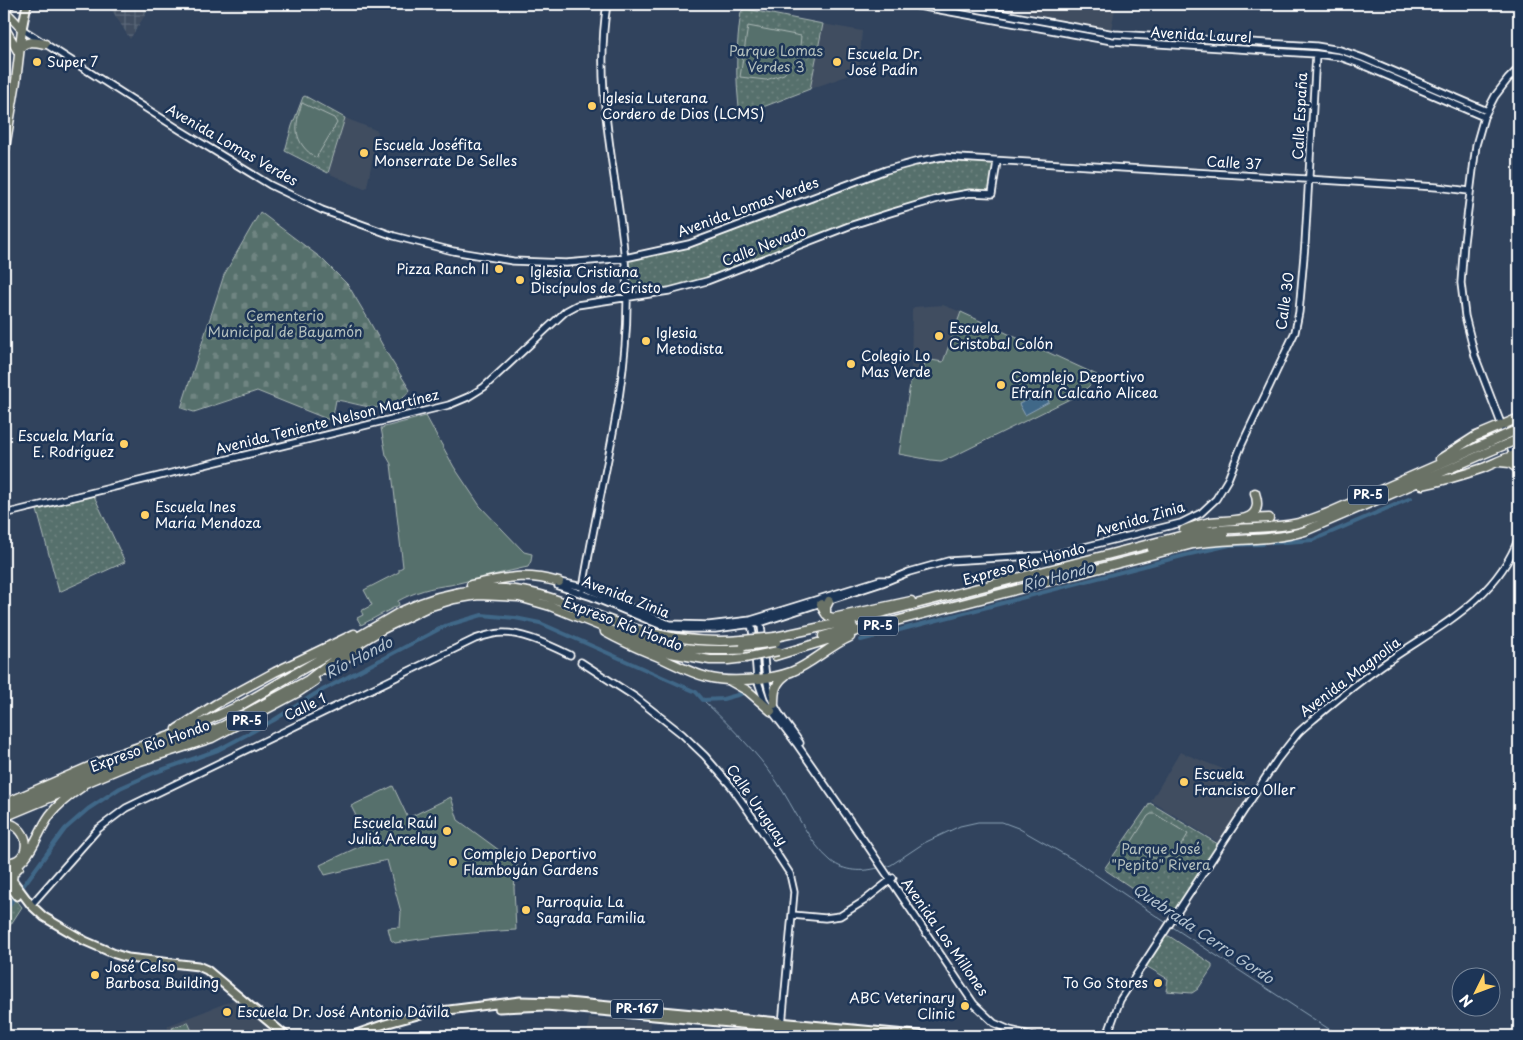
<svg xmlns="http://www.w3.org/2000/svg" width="1523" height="1040" viewBox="0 0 1523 1040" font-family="'Playpen Sans',sans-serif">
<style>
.built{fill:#3f4d61}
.industrial{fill:url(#industrial-grid)}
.grass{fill:url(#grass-dots);stroke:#abb8b6}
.cemetery{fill:url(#cemetery-stones);stroke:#abb8b6}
.pitch{fill:#57706c;stroke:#abb8b6}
.water{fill:url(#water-ripples);stroke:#8da4b8}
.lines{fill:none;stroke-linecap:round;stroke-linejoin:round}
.stream{stroke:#8da4b8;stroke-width:1}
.canal{stroke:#416788;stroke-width:4}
.minor-casing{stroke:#fff;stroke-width:9}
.major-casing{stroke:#fff;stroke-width:11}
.highway-casing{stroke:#fff;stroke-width:11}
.minor{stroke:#1d3557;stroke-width:5.5}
.major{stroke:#6a7266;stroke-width:7}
.highway{stroke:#6a7266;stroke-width:8}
.highway-bridge-casing{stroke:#fff;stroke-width:11;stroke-linecap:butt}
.highway-bridge{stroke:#6a7266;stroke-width:8}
.poi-dot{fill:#ffd166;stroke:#1d3557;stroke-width:2}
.labels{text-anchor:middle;stroke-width:5;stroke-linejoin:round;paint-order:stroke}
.shield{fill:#1d3557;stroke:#bbc2cd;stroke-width:1}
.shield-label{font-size:12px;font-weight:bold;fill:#fff}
.street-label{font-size:14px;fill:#fff;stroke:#1d3557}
.park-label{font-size:14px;fill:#b3bfbd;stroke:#1d3557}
.poi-label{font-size:14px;fill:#fff;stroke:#1d3557;text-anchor:start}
.water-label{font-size:15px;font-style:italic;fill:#b3c2cf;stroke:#1d3557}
</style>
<defs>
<pattern id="industrial-grid" width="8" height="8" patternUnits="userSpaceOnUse" patternTransform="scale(1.25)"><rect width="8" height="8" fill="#3f4d61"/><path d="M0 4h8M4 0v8" fill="none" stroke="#5c6879"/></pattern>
<pattern id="grass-dots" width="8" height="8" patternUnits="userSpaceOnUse" patternTransform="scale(1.25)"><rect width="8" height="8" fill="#57706c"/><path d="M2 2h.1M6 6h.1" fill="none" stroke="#708582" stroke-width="1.8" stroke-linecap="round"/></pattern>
<pattern id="cemetery-stones" width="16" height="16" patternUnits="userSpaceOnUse" patternTransform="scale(1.25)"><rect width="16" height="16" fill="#57706c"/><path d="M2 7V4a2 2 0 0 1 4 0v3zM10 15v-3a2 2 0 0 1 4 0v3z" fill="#708582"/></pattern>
<pattern id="water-ripples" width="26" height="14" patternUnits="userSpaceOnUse" patternTransform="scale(1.25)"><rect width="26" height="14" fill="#416788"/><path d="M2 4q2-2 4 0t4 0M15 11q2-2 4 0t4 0" fill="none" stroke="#5e7e9a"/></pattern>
</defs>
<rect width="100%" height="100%" fill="#31435d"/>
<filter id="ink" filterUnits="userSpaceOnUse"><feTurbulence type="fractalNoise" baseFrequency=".02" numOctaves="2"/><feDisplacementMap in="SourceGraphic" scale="10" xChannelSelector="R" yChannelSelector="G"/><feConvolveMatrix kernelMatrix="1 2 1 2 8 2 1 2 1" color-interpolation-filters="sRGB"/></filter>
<g filter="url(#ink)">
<!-- built -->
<path class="built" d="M1029,4H1116L1111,30L1028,13Z
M823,24L862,31L859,70L858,72L810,89Z
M345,118L378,131L367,187L364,189L328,173Z
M943,305L961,312L943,363L923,379L911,378L912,310L914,307Z
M1180,752L1223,769L1254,789L1219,843L1151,801Z
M236,999L281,1036H171L167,1026Z
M589,1018L650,1022L649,1036H587Z"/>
<!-- industrial -->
<path class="industrial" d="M108,4H152L130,39Z"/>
<!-- grass -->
<path class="grass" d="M746,9L823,24L810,89L742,115L740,114C735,79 736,47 741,12L743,10Z
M305,96L345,118L328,173L285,151L292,126L303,97Z
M942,157L997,162L992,194L970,193L890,213L707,281L627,298L625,258L689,244L886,170Z
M94,496L125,562L59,592L37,510Z
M1150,803L1218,844L1172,915L1104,869Z
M4,885L22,907L4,935Z
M1169,936L1212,964V968L1198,989L1192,993L1166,991L1168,979L1146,966L1165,937Z"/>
<!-- cemetery -->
<path class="cemetery" d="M260,212L321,258L348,285L367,317L388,355L410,390C407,394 403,398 399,402C382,415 354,402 336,400L332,421L257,391L194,412L181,408L224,275Z"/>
<!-- pitch -->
<path class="pitch" d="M748,26L801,36L799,56L784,74L766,80L740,77Z
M302,103L334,118L337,123L316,158C293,142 294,127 302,103Z
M961,312L1097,375L1094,381L1082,393L952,457L941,461L931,460L899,454L911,378L923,379L925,359L943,362Z
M426,416L454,467L480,506L524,552L532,554L531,561L528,567L523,568L450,585C432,587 414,592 398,601L399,605L361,625L357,618L363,615L361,611L372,605L364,590L399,572V569L403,567L391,464L386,455L381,428Z
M393,786L408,818L451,797L458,820L507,856L518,860L514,887L516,930C475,932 435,936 395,943L391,940L388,928L400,927L401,912L387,860L325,875L320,865L369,842L351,806Z
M1151,814H1155L1188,834C1170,866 1159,864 1129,846L1148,816Z
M188,1022L194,1036H176L172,1028Z"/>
<!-- water -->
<path class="water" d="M1044,392L1049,402L1025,415L1019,404Z"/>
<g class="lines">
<!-- stream -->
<path class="stream" d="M703,700C729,725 757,752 777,782C794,807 808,842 831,861C845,872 862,872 878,868
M885,867L891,865L924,843L960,826L978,822H1002L1018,828L1074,860L1168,924
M1171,926L1329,1029L1337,1032L1371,1036
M1508,1036L1519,1030"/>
<!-- canal -->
<path class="canal" d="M1273,543L1313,540L1411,498
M861,640L1186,555L1230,545L1263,544
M4,901L15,891
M4,912L65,829L88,809L120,788L156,772L218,750L274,720L315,694L445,626L482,615L515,618L540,623L696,692L703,700L723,699L741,694"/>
<!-- minor casing -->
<g class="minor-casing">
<path id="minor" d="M907,4L1112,41L1316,54L1340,57L1360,64L1484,117
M949,4L1114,34L1316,46L1340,50L1363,58L1487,111
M22,29L180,130L270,185L322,210L394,236L453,251L513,261L566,263L625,258L689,244L886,170L915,162L942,157L1437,187L1469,191
M1519,470L1475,356L1465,316L1461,283L1464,242L1476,145L1484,117L1495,96L1508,79L1519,68
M4,514L449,405L468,397L484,387L566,311L577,305L669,291L707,281L849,226L890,213L941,198L970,193L992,194L997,162
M888,580H880L751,620L709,625L669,624L583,587L559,582L558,586L592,597L665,627L688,629H715L760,623L882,583L909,572L948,561L1052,555L1181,523L1201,513L1216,499L1228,479L1242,444L1295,332L1299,312L1305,244L1316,54
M583,589C598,492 628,396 627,297C625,199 591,102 607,4
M760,619C765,645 762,675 772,700C778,715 791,729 800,743
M751,622L754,642
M755,654L757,679L765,702L796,743L867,845L974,1004L994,1023L1010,1030L1034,1036
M581,662L635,697L682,734L705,756L731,786L756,822L790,874L794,892L782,1025
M31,905L98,829L126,808L475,639C484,636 493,633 502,633C522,632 552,646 570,655
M792,915L825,918L840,916L864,901L893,878
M1107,1036L1120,1000L1131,983L1277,760C1284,751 1291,742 1298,733C1305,726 1313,720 1321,713C1340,697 1360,681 1381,666C1434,628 1495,603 1519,537"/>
</g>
<!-- major casing -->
<g class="major-casing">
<path id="major" d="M22,29L27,4
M4,869L31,905L44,917L85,941L115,954L128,958L198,966L207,970L286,1036
M4,878L17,896
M499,1008L546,1006L871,1036
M351,1036L385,1024L425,1013L520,1001L567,1002L927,1036"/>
</g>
<!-- highway casing -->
<g class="highway-casing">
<path id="highway" d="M4,5L11,4
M4,10L22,29
M4,27L19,53
M20,48C27,40 35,42 45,44
M4,154L16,81L22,29
M1440,459L1476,436L1519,418
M1499,462L1510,463L1519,470V467
M1422,485C1442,481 1463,475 1483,468C1495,463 1506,457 1519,454
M1247,519L1269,518
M1184,530C1192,527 1201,524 1210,522C1231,519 1266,525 1255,493
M1152,549L1183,540L1224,535
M471,585C507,578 522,572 559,582
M821,604C823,610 826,617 833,618L911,601
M826,614V607L829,601
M605,632C621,641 637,648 654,655C671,662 688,672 707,677C729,683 769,680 791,672C812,664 829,646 850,637
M638,636C675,652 716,651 755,649
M823,636L853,627
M775,637L854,620L1192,533C1226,527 1261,530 1294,524C1306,522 1317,517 1328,513L1492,441
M775,656L857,631L1193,544C1231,538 1269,542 1305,531L1495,449
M328,671L359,649
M730,681L748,691L771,711
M774,704C774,691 775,683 786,675
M177,729L216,704L275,672L354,634
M4,804L116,755L184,731L243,704L402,611C449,588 503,581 554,599C579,607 603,619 629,627C665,638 704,643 742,640
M4,810L121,760L168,745L193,738L223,726L308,680L343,653L381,630L428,607L454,599L478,595L519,597L550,606L650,646L670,653L710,660H728L745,658
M4,817L131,764L212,738L297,693L315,681
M4,822C34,827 32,866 4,862
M4,870C30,866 36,834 50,815C58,804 70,795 82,787
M12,880L13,873L19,867"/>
</g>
<!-- minor -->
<use href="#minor" class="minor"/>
<!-- major -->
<use href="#major" class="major"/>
<!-- highway -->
<use href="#highway" class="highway"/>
<!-- highway-bridge casing -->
<g class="highway-bridge-casing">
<path id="highway-bridge" d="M1492,441L1519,429
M1495,449L1519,439
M742,640L775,637
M744,646L776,642
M745,658L778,651"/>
</g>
<!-- highway-bridge -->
<use href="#highway-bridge" class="highway-bridge"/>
</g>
</g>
<!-- markers -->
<g class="poi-dot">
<circle cx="37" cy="62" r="5"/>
<circle cx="837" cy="62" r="5"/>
<circle cx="592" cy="106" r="5"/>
<circle cx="364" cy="153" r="5"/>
<circle cx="499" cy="269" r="5"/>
<circle cx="520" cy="280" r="5"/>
<circle cx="939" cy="336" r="5"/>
<circle cx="646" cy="341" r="5"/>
<circle cx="851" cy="364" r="5"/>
<circle cx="1001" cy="385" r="5"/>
<circle cx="124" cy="444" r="5"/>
<circle cx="145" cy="515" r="5"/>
<circle cx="1184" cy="782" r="5"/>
<circle cx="447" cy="831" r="5"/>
<circle cx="453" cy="862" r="5"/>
<circle cx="526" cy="910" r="5"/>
<circle cx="95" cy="975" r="5"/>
<circle cx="1158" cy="983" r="5"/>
<circle cx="965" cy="1006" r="5"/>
<circle cx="227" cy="1012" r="5"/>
</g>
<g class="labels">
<!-- shield labels -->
<g class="shield">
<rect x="1348" y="485.5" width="40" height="19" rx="4"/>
<rect x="858" y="616.5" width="40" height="19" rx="4"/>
<rect x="227" y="711.5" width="40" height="19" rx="4"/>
<rect x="611" y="999.5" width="52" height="19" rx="4"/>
</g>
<g class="shield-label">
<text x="1368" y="499">PR-5</text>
<text x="878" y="630">PR-5</text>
<text x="247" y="725">PR-5</text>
<text x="637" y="1013">PR-167</text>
</g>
<!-- street labels -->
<g class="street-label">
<text transform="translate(1201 35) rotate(3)" y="5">Avenida Laurel</text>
<text transform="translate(1300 116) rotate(-87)" y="5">Calle España</text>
<text transform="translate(232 145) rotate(30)" y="5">Avenida Lomas Verdes</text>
<text transform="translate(1234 163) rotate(3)" y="5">Calle 37</text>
<text transform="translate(748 207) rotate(-20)" y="5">Avenida Lomas Verdes</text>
<text transform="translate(764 246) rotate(-21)" y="5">Calle Nevado</text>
<text transform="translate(1285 301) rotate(-82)" y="5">Calle 30</text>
<text transform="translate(327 422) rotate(-14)" y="5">Avenida Teniente Nelson Martínez</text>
<text transform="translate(1140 519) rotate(-16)" y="5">Avenida Zinia</text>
<text transform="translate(1024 564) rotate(-15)" y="5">Expreso Río Hondo</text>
<text transform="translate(626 597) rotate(21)" y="5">Avenida Zinia</text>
<text transform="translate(623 624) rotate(21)" y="5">Expreso Río Hondo</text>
<text transform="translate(1350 677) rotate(-37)" y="5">Avenida Magnolia</text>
<text transform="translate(305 707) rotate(-26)" y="5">Calle 1</text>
<text transform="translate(150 746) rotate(-20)" y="5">Expreso Río Hondo</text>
<text transform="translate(757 805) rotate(55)" y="5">Calle Uruguay</text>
<text transform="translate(945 937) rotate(55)" y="5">Avenida Los Millones</text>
</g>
<!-- park labels -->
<g class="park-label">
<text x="776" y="56">Parque Lomas<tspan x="776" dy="16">Verdes 3</tspan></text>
<text x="285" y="321">Cementerio<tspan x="285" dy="16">Municipal de Bayamón</tspan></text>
<text x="1161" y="854">Parque José<tspan x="1161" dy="16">"Pepito" Rivera</tspan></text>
</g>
<!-- poi labels -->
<g class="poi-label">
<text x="847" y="59">Escuela Dr.<tspan x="847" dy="16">José Padín</tspan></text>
<text x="47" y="67">Super 7</text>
<text x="602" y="103">Iglesia Luterana<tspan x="602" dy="16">Cordero de Dios (LCMS)</tspan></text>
<text x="374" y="150">Escuela Joséfita<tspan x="374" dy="16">Monserrate De Selles</tspan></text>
<text x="489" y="274" text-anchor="end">Pizza Ranch II</text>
<text x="530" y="277">Iglesia Cristiana<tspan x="530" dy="16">Discípulos de Cristo</tspan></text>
<text x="949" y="333">Escuela<tspan x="949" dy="16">Cristobal Colón</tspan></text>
<text x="656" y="338">Iglesia<tspan x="656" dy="16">Metodista</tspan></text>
<text x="861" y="361">Colegio Lo<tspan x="861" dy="16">Mas Verde</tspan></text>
<text x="1011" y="382">Complejo Deportivo<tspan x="1011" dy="16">Efraín Calcaño Alicea</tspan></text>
<text x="114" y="441" text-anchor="end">Escuela María<tspan x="114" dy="16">E. Rodríguez</tspan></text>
<text x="155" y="512">Escuela Ines<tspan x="155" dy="16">María Mendoza</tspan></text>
<text x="1194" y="779">Escuela<tspan x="1194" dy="16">Francisco Oller</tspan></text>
<text x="437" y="828" text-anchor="end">Escuela Raúl<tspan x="437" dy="16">Juliá Arcelay</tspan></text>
<text x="463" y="859">Complejo Deportivo<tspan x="463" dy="16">Flamboyán Gardens</tspan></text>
<text x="536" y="907">Parroquia La<tspan x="536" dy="16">Sagrada Familia</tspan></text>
<text x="105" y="972">José Celso<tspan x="105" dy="16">Barbosa Building</tspan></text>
<text x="1148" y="988" text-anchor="end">To Go Stores</text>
<text x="955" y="1003" text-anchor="end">ABC Veterinary<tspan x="955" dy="16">Clinic</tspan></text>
<text x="237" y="1017">Escuela Dr. José Antonio Dávila</text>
</g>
<!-- water labels -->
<g class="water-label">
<text transform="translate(1058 577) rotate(-15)" y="5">Río Hondo</text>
<text transform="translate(359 658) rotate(-27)" y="5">Río Hondo</text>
<text transform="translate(1203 934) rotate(34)" y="5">Quebrada Cerro Gordo</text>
</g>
</g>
<!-- margin -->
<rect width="1523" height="1040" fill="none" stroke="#1d3557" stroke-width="20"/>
<rect x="10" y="10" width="1503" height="1020" fill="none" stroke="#fff" stroke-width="2" filter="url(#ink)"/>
<!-- north arrow -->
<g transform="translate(1476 992) rotate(228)"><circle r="24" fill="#1d3557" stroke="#77869a"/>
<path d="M0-4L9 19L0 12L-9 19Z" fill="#ffd166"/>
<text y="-8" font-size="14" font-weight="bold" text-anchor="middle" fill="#ffffff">N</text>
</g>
</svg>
